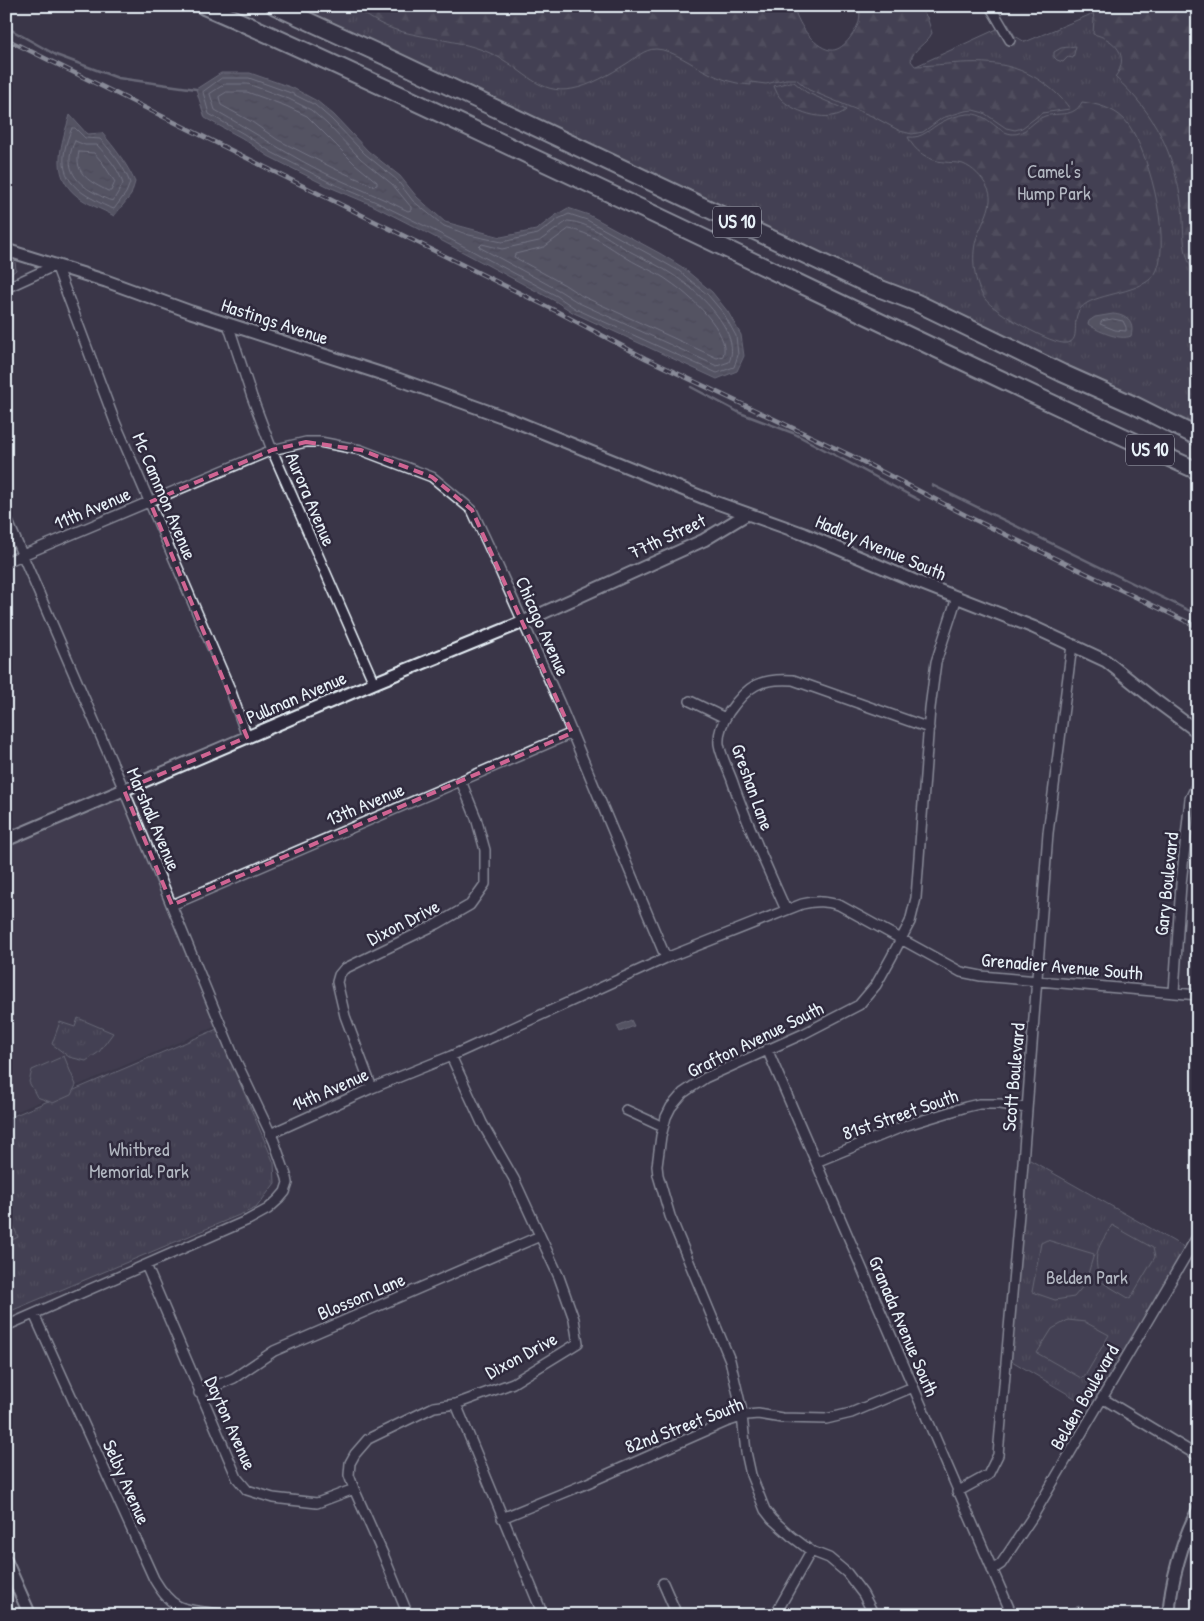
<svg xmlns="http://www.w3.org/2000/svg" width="1204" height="1621" viewBox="0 0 1204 1621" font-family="'Patrick Hand',sans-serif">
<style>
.built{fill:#464354}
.grass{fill:url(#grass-tufts);stroke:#9ca0ac}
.forest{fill:url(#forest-firs);stroke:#9ca0ac}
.garden{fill:url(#garden-furrows);stroke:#9ca0ac}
.pitch{fill:#504e5f;stroke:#9ca0ac}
.water{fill:url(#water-ripples);stroke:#a2a6b1}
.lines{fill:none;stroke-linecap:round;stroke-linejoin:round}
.shore{stroke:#b9bfc9;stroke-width:1}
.stream{stroke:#a2a6b1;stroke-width:2.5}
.minor-casing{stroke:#e8f1f8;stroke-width:12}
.tertiary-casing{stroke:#e8f1f8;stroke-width:15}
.motorway-casing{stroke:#e8f1f8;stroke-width:20}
.minor{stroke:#2f2a3d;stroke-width:9}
.tertiary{stroke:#2f2a3d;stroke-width:11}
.motorway{stroke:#2f2a3d;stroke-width:16}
.rail-casing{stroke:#e8f1f8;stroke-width:4.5}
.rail{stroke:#2f2a3d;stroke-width:2.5;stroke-dasharray:8;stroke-linecap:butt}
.marked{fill:none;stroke:#cf6492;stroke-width:4;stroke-dasharray:10 6;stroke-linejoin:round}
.labels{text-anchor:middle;stroke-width:5;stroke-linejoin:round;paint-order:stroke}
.shield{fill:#2f2a3d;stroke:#b0b5c0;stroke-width:1}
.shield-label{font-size:18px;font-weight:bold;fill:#e8f1f8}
.park-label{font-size:19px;fill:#b3b8c2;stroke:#2f2a3d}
.street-label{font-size:19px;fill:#e8f1f8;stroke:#2f2a3d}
</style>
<defs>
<pattern id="grass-tufts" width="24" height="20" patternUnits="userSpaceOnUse" patternTransform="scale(1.25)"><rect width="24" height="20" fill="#504e5f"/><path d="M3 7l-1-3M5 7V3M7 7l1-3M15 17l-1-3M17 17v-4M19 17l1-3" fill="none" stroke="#696877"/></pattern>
<pattern id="forest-firs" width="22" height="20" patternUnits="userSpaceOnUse" patternTransform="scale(1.25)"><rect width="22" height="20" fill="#504e5f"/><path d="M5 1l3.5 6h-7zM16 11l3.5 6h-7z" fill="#696877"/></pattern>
<pattern id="garden-furrows" width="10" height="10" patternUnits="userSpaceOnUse" patternTransform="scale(1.25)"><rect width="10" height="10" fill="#504e5f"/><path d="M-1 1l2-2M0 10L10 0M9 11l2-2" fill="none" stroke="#696877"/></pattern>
<pattern id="water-ripples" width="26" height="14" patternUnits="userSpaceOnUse" patternTransform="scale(1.25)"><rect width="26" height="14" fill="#737482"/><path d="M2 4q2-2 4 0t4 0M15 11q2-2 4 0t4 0" fill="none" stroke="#5f6069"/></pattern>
</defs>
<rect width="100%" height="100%" fill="#3a3648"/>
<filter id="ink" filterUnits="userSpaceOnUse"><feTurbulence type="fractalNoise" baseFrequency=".02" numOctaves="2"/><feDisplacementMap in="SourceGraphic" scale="10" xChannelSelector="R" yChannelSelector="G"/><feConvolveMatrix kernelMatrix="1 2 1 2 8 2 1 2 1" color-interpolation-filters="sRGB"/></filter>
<g filter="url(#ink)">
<!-- built -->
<path class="built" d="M124,790L221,1024L6,1116V840Z"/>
<!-- grass -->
<path class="grass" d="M294,6H353L380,23L405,32L582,6L912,106L918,66H916L1008,24L1015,36L1025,42L1101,10L1198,6L1193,270L1198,276V425L962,319L365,38Z
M6,259L15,262L16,270L6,278Z
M78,1018L113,1033L99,1052L86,1061L69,1057L52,1044L60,1022L75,1027Z
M217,1029L274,1163L275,1183L256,1208L6,1313V1119Z
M1023,1156L1189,1250L1095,1410L1005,1357Z
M1079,1606L1083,1615H1054Z"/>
<!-- forest -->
<path class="forest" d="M353,6H794C796,21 813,47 830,50C843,52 855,32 859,22C860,17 860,11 859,6H917L927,17L932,33C927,44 912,49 911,61L915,66C958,65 995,54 1036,78C1049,86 1061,96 1070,109L1042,113L1022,128L1015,130L1006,128L984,113L973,110L965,111L942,118L923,132L912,134L900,131L874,117L809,90L796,79H786L766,84L751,82V85C736,84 720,79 707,72C694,66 671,49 656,49C644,49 636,58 626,64C610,74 590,86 572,89C539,95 524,70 498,57C467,40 430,40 396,30C380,25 367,16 353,6Z
M1092,6H1198V276C1180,257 1185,231 1182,207C1174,153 1156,114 1115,77C1131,56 1115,39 1093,34L1094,19Z
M790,82H794L806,92L846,110C830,124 796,113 782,100C778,96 776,91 774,86Z
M1082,102C1097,104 1113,108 1124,119C1148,145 1171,237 1157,270C1148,292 1106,292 1087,303C1066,315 1084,340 1067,343C1053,346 993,311 985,299C974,284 971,258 976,240C980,225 997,203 987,187C982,177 973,168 963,164C957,162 950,163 944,162C929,161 914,151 908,137C923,139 930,128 942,122C949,118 959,115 967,114C988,112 995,132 1012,134C1026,135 1033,120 1045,116C1059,112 1074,118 1082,102Z"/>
<!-- garden -->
<path class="garden" d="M1076,46L1073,58L1068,57L1063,62L1057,60L1054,57V52L1061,48Z"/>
<!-- pitch -->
<path class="pitch" d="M64,1056L76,1085L71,1095L53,1103L37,1097L29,1082L32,1070Z
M9,1215L18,1237L8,1242L6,1216Z
M1112,1225L1153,1248L1155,1257L1130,1299L1100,1281C1092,1253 1098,1248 1112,1225Z
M1047,1240L1094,1254L1085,1284L1074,1297L1055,1300L1032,1292L1041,1243Z
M1068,1320L1085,1322L1109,1335L1085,1376L1081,1378L1037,1353L1052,1329Z"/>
<!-- water -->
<path class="water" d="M221,73H250L293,88L317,101L334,115L368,151L400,176L417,197L445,222L501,237L536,230L556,215L568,208L589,215L661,254L682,267L712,292L728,312L741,335L744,356L737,371L717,379L574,313L555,301L429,234L372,205L327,186L268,156L242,138L205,118L196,89Z
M70,115L87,134L102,133C115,148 127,164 135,182L131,195L114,216C102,209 87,204 77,196C49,174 62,142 70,115Z
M1113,314C1126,315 1135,322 1131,336C1120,341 1097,331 1088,324L1089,321L1095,317Z
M631,1020L634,1026L620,1032L617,1026Z"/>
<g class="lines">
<!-- shore -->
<path class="shore" d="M222,78H249L291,93L315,105L331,119L365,154L397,180L413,201L444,226L469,235L502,242L538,234L558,219L569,214L587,220L658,259L679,271L708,295L724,314L736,336L738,355L734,367L717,373L576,309L557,296L431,229L374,201L329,182L271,152L244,134L209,114L203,92Z
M225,84H248L289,99L311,110L326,123L361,159L392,184L411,207V210L408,211C383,198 357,188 331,176C291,157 254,132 215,110L210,94Z
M227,92H247L286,106L307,116L355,164L377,182V185L374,186L335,169L278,140L252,122L221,105L219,97Z
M72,128H75L85,138L100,139C112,152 124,166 130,183L126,193L114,209C107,207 100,203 93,199C60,182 58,160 72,128Z
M75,141L85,145H97C107,156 119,169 123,184L113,201C107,200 101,196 95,193C73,182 63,164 75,141Z
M79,152L94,153L102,162L115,182L111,191H108C92,183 73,174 79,152Z
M568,221C592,223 612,242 633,253C646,260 660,266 673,275C696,289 743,332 729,362L717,366L579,303L560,291L479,247L482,244L502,249L539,241Z
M569,229C590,232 609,247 627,258C641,267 657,272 670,282C688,294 732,333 723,356L717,358L582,296L565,285L514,257L515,254L544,247Z
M1113,319L1123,321L1126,327V331L1115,330L1100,324L1102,321Z"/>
<!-- stream -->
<path class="stream" d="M6,27L56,55L118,78L196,89
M691,387L740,413L793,433L919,500
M932,485L1198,615"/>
<!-- minor casing -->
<g class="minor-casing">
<path id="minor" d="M990,6L1010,40
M6,288L56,265L115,422L230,689L247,737
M228,324L252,397L272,450L374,683
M6,517L124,790L234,1057L274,1141L287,1178L288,1183L285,1192L279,1199L268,1209L248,1220L6,1326
M6,562L272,450L306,442H320L361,450L432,477L472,510L492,553L559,702L666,958
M690,701L725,718
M172,905L572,733
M786,910C767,867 747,825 732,780C728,769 721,756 719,744C718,732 723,721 729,712C748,685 760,678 793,680L929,728
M1174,992L1181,884L1190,799L1198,782
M767,1049L1012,1615
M372,1088L345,1016L337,982L339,975L344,969L437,924L470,905L485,884V850L476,818L461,781
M626,1110L663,1127
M270,1134L372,1088L451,1056L666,958L802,904C816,901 825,901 839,905L961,972L981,976L1198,995
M816,1162L907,1125L966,1107L979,1104H1000L1026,1108
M146,1265L237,1478L247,1490L273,1498L317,1503L354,1489
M34,1314L154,1579C160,1589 167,1600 178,1606C193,1613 216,1613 233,1615
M199,1393L234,1378L274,1351L540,1236
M1102,1398L1198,1456
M456,1404L543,1615
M957,1492L988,1475L998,1455L1020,1202L1048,833L1072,645
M502,1518L583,1485L726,1422L747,1415L758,1414L782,1418L826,1419L851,1413L913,1387
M992,1570L1001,1564L1033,1516L1198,1235
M663,1583L677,1615
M408,1615L383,1554L354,1489L349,1475L350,1463L355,1454L368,1439L434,1407L456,1404L513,1383L578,1343L574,1319L559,1277L514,1179L482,1123L451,1056
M775,1615L811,1551
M874,1615L863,1594L847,1573L829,1558L811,1551L791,1536L772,1519L765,1510L751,1475L746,1452L741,1407L730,1360L670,1216L658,1175L657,1166L661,1136L666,1117L671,1107L683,1093L705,1078L803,1034L859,1005L876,985L891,958L910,922L916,898L930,708L936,662L957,597"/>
</g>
<!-- tertiary casing -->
<g class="tertiary-casing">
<path id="tertiary" d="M6,250L106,281L191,312L395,378L512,420L709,500L804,534L915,581L1033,627L1106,661L1156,701L1198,732
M6,840L374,683L523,622L704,540L747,514
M6,1561L30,1615
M1169,1615C1170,1583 1183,1538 1198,1510"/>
</g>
<!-- motorway casing -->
<g class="motorway-casing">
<path id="motorway" d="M204,6C314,53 422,105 530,156C753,260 974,369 1198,471
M275,6L389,58L865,283L915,302L1062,373L1134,405L1198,437"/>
</g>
<!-- minor -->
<use href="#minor" class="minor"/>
<!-- tertiary -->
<use href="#tertiary" class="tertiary"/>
<!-- motorway -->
<use href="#motorway" class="motorway"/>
<!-- rail casing -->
<g class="rail-casing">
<path id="rail" d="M6,39L558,312L645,358L850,455L973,519L1198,627"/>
</g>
<!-- rail -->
<use href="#rail" class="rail"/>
</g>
</g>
<!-- marked area -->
<path d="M0 0H1204V1621H0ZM306,442L361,450L432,477L472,510L572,733L172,905L124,790L247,737L150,502L272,450Z" fill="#3a3648" fill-opacity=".55" fill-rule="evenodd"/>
<path class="marked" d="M306,442L361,450L432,477L472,510L572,733L172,905L124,790L247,737L150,502L272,450Z"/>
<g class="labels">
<!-- shield labels -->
<g class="shield">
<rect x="713" y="206.5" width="48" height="31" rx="4"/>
<rect x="1126" y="434.5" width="48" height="31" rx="4"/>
</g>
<g class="shield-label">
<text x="737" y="228">US 10</text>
<text x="1150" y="456">US 10</text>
</g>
<!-- park labels -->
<g class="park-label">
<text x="1054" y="178">Camel's<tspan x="1054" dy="22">Hump Park</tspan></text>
<text x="139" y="1156">Whitbred<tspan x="139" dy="22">Memorial Park</tspan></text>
<text x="1087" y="1284">Belden Park</text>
</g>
<!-- street labels -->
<g class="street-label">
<text transform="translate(275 321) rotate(18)" y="7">Hastings Avenue</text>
<text transform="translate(165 496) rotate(67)" y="7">Mc Cammon Avenue</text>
<text transform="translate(311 499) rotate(67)" y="7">Aurora Avenue</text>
<text transform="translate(92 508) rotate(-23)" y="7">11th Avenue</text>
<text transform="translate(667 536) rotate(-25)" y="7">77th Street</text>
<text transform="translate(881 547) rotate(23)" y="7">Hadley Avenue South</text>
<text transform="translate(543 626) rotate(66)" y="7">Chicago Avenue</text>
<text transform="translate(296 697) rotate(-23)" y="7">Pullman Avenue</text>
<text transform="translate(753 787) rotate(70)" y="7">Greshan Lane</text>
<text transform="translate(365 804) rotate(-23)" y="7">13th Avenue</text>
<text transform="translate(154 819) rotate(67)" y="7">Marshall Avenue</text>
<text transform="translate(1166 884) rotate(-84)" y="7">Gary Boulevard</text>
<text transform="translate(403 922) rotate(-27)" y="7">Dixon Drive</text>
<text transform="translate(1062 966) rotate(5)" y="7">Grenadier Avenue South</text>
<text transform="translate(755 1039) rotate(-26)" y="7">Grafton Avenue South</text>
<text transform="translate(1013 1077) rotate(-85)" y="7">Scott Boulevard</text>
<text transform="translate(330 1089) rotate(-24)" y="7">14th Avenue</text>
<text transform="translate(900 1114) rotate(-19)" y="7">81st Street South</text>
<text transform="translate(361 1296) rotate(-23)" y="7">Blossom Lane</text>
<text transform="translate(904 1326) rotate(67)" y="7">Granada Avenue South</text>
<text transform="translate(521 1355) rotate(-28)" y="7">Dixon Drive</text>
<text transform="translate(1084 1397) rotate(-60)" y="7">Belden Boulevard</text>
<text transform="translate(231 1423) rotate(66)" y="7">Dayton Avenue</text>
<text transform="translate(684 1425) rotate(-21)" y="7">82nd Street South</text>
<text transform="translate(127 1482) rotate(66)" y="7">Selby Avenue</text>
</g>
</g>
<!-- margin -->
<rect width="1204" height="1621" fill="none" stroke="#2f2a3d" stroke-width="25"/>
<rect x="12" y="12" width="1179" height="1596" fill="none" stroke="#e8f1f8" stroke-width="2" filter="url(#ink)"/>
</svg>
